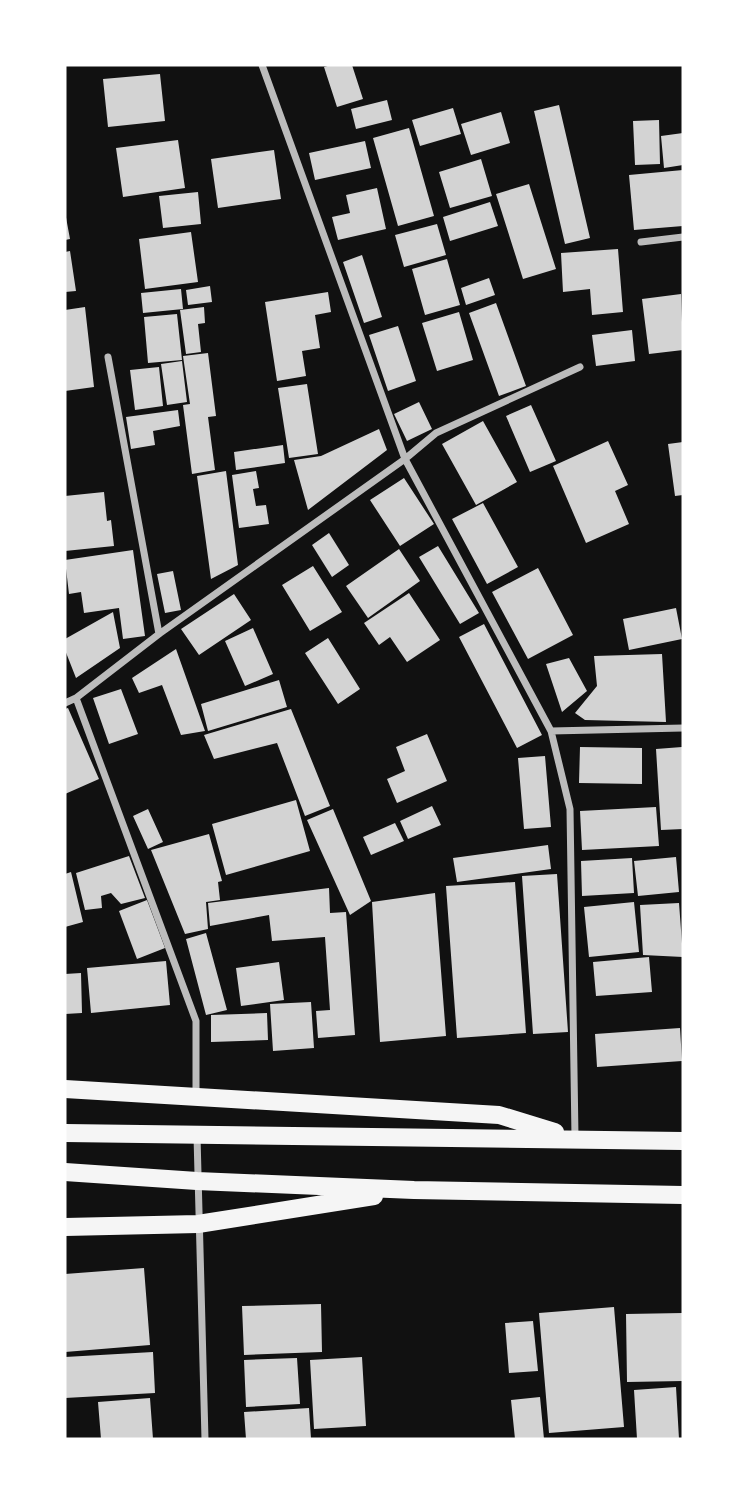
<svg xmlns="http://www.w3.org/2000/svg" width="748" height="1504" viewBox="0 0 748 1504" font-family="'Roboto Condensed',sans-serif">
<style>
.building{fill:#d3d3d3}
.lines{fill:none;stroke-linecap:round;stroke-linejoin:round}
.minor{stroke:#bcbcbc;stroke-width:7}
.primary{stroke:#f5f5f5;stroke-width:18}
</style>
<rect width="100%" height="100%" fill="#111"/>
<!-- building -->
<path class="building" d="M331,65H352L363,99L337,107L324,67Z
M160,74L165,121L108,127L103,79Z
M387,100L392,120L356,129L351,109Z
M559,105L590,238L565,244L534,111Z
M453,108L461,134L420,146L412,120Z
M501,112L510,143L471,155L461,124Z
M659,120L660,164L635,165L633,121Z
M409,128L434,216L398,226L373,138Z
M683,133V165L664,168L661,136Z
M178,140L185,188L123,197L116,148Z
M365,141L371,168L315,180L309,153Z
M274,150L281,199L218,208L211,159Z
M481,159L492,196L450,208L439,172Z
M683,170V226L634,230L629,175Z
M529,184L556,269L523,279L496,194Z
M377,188L386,229L338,240L332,217L350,213L346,195Z
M198,192L201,224L163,228L159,196Z
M490,202L498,226L450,241L443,217Z
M65,212L70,239L65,240Z
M437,224L446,255L404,267L395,235Z
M191,232L198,282L145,289L139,239Z
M618,249L623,312L592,315L590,289L563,292L561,253Z
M70,251L76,291L65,292V252Z
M362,255L382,317L364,323L343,262Z
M447,259L460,305L425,315L412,269Z
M489,278L495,295L466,305L461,288Z
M210,286L212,302L188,305L186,290Z
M181,289L183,309L143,313L141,293Z
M328,292L331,312L315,315L320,348L302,351L306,376L277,381L265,302Z
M681,294L683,350L649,354L642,299Z
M496,303L526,386L499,396L469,313Z
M85,307L94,387L65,391V310Z
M204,307L205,323L198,324L201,352L186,354L180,310Z
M459,312L473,360L437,371L422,323Z
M177,314L182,360L148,363L144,317Z
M398,326L416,381L388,391L369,335Z
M632,330L635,361L596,366L592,335Z
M208,353L216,416L208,417L215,470L192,474L183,405L190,404L183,356Z
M182,361L187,402L167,405L161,364Z
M159,367L163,406L135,410L130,370Z
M307,384L318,454L289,458L278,388Z
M419,402L432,429L407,441L394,414Z
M531,405L556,461L530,472L506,416Z
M178,410L180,426L153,431L155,445L131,449L126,417Z
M483,421L517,482L476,505L442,444Z
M379,429L387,450L308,510L294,460L321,456Z
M608,441L628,485L615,491L629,524L586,543L553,466Z
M683,442V495L675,496L668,444Z
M283,445L285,463L236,470L234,452Z
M226,471L238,565L211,579L197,476Z
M256,471L259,488L253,489L256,506L266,505L269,524L239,528L232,475Z
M404,478L434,524L400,546L370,500Z
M104,492L107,521L111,520L114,546L65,551V496Z
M483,503L518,567L487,584L452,519Z
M329,533L349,565L332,577L312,545Z
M438,546L479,613L460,624L419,557Z
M399,549L420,581L368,618L346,586Z
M133,550L145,636L123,639L119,608L84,613L81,592L69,594L65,560Z
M313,566L342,612L310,631L282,585Z
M538,568L573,635L528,659L492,592Z
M173,571L181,610L165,613L157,574Z
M409,593L440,640L407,662L390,637L379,645L364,623Z
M234,594L251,620L199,655L181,629Z
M676,608L682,639L629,650L623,619Z
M113,612L120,648L76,678L65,650V639Z
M484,624L542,735L517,748L459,637Z
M253,628L273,674L245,686L225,641Z
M328,638L360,689L338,704L305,653Z
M176,649L205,731L181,735L162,685L139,693L132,678Z
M662,654L666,722L585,720L575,713L597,686L594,656Z
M569,658L587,691L562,712L546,664Z
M279,680L287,707L208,731L201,704Z
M121,689L138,734L109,744L93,698Z
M68,708L99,779L65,794V709Z
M291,709L330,806L305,816L277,743L214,759L204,735Z
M427,734L447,781L397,803L387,779L405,771L396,747Z
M580,747L642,748V784L579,783Z
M682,747L683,829L661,830L656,749Z
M545,756L551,827L524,829L518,758Z
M296,800L310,851L226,875L212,824Z
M432,806L441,825L408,839L400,821Z
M656,807L659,846L582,850L580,811Z
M148,809L163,842L148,849L133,816Z
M333,809L371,901L350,915L307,820Z
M395,823L404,841L371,855L363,837Z
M209,834L222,881L218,882L220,900L206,902L208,929L185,934L151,850Z
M548,845L551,869L457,882L453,858Z
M129,856L145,898L121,904L111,893L101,896L102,908L85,910L76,873Z
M676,857L679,892L638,896L634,861Z
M632,858L634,893L582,896L581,861Z
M71,872L83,922L65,927V874Z
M557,874L568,1032L533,1034L522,876Z
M515,882L526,1033L457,1038L446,886Z
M329,888L330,913L346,912L355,1035L318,1038L316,1011L330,1010L325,937L272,941L269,915L210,926L208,903Z
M435,893L446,1036L380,1042L372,902Z
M147,900L165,948L137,959L119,911Z
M634,902L639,952L589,957L584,907Z
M679,903L683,957L643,955L640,905Z
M206,933L227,1010L206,1015L186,939Z
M649,957L652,992L596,996L593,962Z
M166,961L170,1005L91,1013L87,968Z
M279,962L284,1000L241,1006L236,968Z
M81,973L82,1013L65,1014V974Z
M311,1002L314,1048L273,1051L270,1004Z
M267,1013L268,1040L211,1042V1015Z
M680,1028L682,1061L597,1067L595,1034Z
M144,1268L150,1345L65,1352V1274Z
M321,1304L322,1352L244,1355L242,1306Z
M614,1307L624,1427L549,1433L539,1313Z
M683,1313V1381L627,1382L626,1314Z
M533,1321L538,1371L509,1373L505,1323Z
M153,1352L155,1393L65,1398V1357Z
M362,1357L366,1426L314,1429L310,1360Z
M297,1358L300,1404L246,1407L244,1360Z
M676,1387L679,1439H637L634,1390Z
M540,1397L544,1439H515L511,1400Z
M150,1398L153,1439H101L98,1402Z
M309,1408L311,1439H246L244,1412Z"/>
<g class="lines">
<!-- minor -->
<path class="minor" d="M262,65L405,459L551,731L570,809L575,1137
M641,242L683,237
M108,357L159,634
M76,698L196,1021V1095
M65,703L76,698L159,634L405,459L436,433L580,367
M551,731L683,728
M197,1136L205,1439"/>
<!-- primary -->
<path class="primary" d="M65,1089L499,1115L555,1132
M65,1133L683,1141
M65,1172L197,1181L414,1190L683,1195
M65,1227L198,1224L374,1196"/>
</g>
<!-- border -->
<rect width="748" height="1504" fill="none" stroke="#ffffff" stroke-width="133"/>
</svg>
